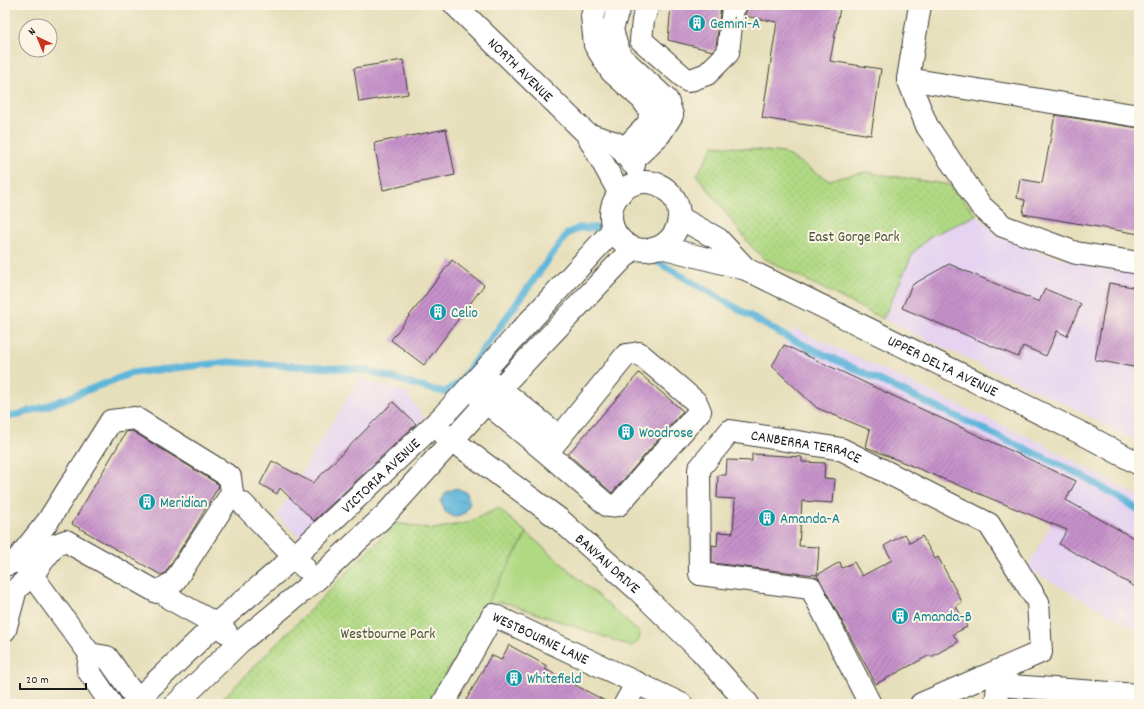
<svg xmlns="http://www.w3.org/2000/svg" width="1144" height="709" viewBox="0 0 1144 709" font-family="Dekko,sans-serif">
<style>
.built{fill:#e5d3f1}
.grass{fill:#b0d984;stroke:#667a50}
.park{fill:url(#park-dots);stroke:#667a50}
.water{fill:url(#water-ripples);stroke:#3c687b}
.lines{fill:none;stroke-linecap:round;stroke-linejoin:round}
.stream{stroke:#5db5da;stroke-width:7}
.building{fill:url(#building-hatch)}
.minor-casing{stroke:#3a3934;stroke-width:24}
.minor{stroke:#fff;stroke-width:22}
.labels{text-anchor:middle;stroke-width:4;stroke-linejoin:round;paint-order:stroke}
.culture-label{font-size:15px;fill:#0d838f;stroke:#fcf5e5;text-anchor:start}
.street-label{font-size:15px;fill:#1c1c1c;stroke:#fcf5e5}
.park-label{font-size:15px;fill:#48553b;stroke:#fcf5e5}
</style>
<defs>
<pattern id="park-dots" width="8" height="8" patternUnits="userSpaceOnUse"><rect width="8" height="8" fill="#b0d984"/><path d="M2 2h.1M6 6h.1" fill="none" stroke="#97ba71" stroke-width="1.8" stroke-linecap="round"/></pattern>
<pattern id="water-ripples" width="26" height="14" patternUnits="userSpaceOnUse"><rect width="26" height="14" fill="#5db5da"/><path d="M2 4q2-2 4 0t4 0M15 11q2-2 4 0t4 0" fill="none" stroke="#4c92b0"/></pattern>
<pattern id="building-hatch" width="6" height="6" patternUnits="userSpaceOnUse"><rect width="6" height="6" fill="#c691ca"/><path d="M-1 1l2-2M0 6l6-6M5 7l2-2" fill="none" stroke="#a076a3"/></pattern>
</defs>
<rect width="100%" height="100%" fill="#fcf5e5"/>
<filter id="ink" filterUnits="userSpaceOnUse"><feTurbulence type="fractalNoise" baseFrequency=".025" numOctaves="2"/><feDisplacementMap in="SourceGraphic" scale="8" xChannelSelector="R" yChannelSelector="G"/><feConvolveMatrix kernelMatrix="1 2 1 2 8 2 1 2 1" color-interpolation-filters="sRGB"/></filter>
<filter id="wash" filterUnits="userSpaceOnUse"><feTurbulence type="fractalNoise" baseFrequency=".012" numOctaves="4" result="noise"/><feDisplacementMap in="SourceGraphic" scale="16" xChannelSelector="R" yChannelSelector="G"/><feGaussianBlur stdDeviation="0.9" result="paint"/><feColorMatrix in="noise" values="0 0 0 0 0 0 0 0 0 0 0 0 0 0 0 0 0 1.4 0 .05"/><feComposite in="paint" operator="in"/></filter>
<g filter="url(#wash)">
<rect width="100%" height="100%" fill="#e6dfbb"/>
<!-- built -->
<path class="built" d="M977,215L999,236L1040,253L1102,268L1139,273V442L1073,408L883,319L913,253L931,236Z
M794,328L1043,444L1139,497V631L1027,568L1052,524L870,430L772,366Z
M359,379L405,392L426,420L303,540L277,516L301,474Z"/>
<!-- grass -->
<path class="grass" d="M527,533L640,633C640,640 638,643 631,646L509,604L499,602L486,605Z"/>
<!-- park -->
<path class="park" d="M714,145L785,153L828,180L865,172L951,185L977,215L931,236L913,253L883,319L765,259L751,246L697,175Z
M498,508L527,533L429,704H217L396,523L433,529L467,523Z"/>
<!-- water -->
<path class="water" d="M457,488L467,493L470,503L465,513L454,517L445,512L441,501L446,492Z"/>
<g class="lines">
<!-- stream -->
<path class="stream" d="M654,260L783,335L1081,475L1139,510
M5,418L44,407L132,373L228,362L365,370L430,389L445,392L459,383L567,234L579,228H596"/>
</g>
<g id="blocks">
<!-- building -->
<path class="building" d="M671,5H721L716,47L713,51L668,40Z
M748,5H824L840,8L830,61L881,69L871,135L762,118L777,22L745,16Z
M403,60L408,94L359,102L354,68Z
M1055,115L1139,128V234L1023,214L1025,200L1017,198L1020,179L1042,183Z
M446,129L455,175L383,190L374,143Z
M452,260L484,285L424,365L391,340Z
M949,264L1039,302L1045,289L1081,304L1067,336L1057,331L1046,356L1023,346L1018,357L902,308L912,285Z
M1109,283L1139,288V368L1095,360Z
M784,345L1076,481L1066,500L1139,541V589L1059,544L1067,530L866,447L870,430L817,408L772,366Z
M639,373L683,411L612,493L568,454Z
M393,402L416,424L314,521L280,488L277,494L260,484L272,461L313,483Z
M132,431L218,484L219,486L194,528L165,573L161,575L72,524L126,432Z
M752,454L802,457V462L825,463L824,478L835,479L833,503L802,501L799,546L819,547L817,575L795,573L712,563V545L717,546L718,532L733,533L735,499L717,498L718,475H726L727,460L752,461Z
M905,534L910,543L922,536L935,559L938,557L962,602L956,606L967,627L953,634L958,642L931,657L930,655L876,684L817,575L840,562L842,568L854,562L862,576L892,560L884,546Z
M509,645L547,666L545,669L611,704H464L491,655L501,660Z"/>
</g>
</g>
<g filter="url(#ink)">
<use href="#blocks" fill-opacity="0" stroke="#3a3934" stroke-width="1"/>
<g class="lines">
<!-- minor casing -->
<g class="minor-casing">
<g id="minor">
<path id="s1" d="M455,5L587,134L620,194"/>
<path d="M597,5L592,16L595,45L611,71L641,98L650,110L649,123L630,143"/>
<path d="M621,5L617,13L612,29L616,44L621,57L667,100L672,115L660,134L631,162"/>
<path d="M648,5L643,20L641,40L688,81L707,74L728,53L733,7L736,5"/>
<path d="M920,5L908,79L1139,116"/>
<path d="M908,79L927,126L981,206L1003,226L1076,253L1139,263"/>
<path d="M587,134L616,143L634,165"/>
<circle cx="645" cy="216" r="34"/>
<path d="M680,218L718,239L746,269"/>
<path id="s2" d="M661,247L746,269L1087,436L1139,464"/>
<path d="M488,379L560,437"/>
<path d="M475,393L547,453L608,506L618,505L700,411L696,402L639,353L626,355L547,453"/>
<path id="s3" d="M440,431L559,519L638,590L701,651L748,704"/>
<path d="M242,503L304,567"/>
<path d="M23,563L90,654L107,657L140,704"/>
<path d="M5,564H9L16,561L48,521L111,421L135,418L230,477L232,493L174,582L157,592L66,541L55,545L32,575L16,589L5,630"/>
<path d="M169,598L216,624L226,632"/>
<path d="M90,654L88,670L111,704"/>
<path id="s4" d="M133,704L216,624L294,557L442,417L613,230"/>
<path d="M176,704L240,642L316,580L386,514L486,403L633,248"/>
<path id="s5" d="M443,704L493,615L681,704"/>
<path d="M625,704L637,683"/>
<path id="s6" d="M870,704L811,588L700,574L699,469L730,431L841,449L989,524L1038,602L1041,652L921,704"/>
<path d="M996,704L998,685L1139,695"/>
</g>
</g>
<!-- minor -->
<use href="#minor" class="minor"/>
</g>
</g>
<!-- icons -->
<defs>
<g id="building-disc" transform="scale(0.9)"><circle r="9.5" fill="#0f9aa8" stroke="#fcf5e5"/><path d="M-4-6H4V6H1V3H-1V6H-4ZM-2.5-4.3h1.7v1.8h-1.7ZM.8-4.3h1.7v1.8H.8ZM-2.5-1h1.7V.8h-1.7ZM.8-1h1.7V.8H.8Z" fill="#fff"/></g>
</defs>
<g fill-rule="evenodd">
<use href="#building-disc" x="697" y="23"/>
<use href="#building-disc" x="438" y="312"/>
<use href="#building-disc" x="626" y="432"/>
<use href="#building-disc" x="147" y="502"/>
<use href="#building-disc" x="767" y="518"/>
<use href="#building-disc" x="900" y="616"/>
<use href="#building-disc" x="514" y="678"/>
</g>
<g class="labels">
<!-- culture labels -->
<g class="culture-label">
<text x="710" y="28">Gemini-A</text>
<text x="451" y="317">Celio</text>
<text x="639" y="437">Woodrose</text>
<text x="160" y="507">Meridian</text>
<text x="780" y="523">Amanda-A</text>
<text x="913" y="621">Amanda-B</text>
<text x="527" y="683">Whitefield</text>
</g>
<!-- street labels -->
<g class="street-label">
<text dy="5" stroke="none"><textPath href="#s1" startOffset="92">NORTH AVENUE</textPath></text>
<text dy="5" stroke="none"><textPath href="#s2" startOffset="307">UPPER DELTA AVENUE</textPath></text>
<text dy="5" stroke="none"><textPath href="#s6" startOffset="474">CANBERRA TERRACE</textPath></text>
<text dy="5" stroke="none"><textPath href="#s4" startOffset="337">VICTORIA AVENUE</textPath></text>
<text dy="5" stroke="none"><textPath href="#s3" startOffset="214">BANYAN DRIVE</textPath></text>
<text dy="5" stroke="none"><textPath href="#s5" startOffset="155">WESTBOURNE LANE</textPath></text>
</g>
<!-- park labels -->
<g class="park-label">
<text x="854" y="241">East Gorge Park</text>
<text x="388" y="638">Westbourne Park</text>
</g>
</g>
<!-- margin -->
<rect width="1144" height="709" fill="none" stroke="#fcf5e5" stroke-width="20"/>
<!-- north arrow -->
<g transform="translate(38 38) rotate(316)"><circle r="19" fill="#fcf5e5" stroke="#a29e95"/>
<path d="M0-3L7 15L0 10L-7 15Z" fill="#c8321e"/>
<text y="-6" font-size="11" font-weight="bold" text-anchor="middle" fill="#1c1c1c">N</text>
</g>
<!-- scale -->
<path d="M20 683v6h66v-6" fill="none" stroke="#1c1c1c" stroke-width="2"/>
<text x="26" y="683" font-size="12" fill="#1c1c1c" stroke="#fcf5e5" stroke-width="3" paint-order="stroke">20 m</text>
</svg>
